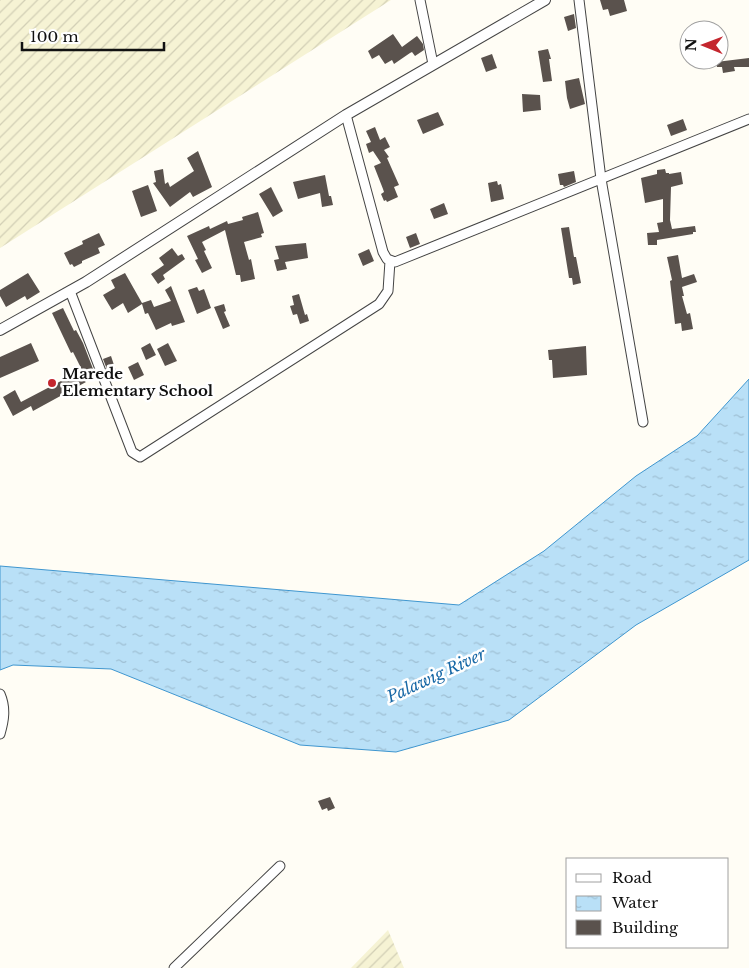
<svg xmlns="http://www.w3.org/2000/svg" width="749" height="968" viewBox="0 0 749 968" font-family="'Libre Baskerville',serif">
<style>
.farmland{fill:url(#farmland-furrows)}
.water{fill:url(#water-ripples);stroke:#3f96cf}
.building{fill:#5a524d}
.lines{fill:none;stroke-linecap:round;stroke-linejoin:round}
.minor-casing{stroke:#444;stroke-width:11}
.tertiary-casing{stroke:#444;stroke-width:12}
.minor{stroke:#fff;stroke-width:9}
.tertiary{stroke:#fff;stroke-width:10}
.poi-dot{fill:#c4262e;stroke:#fff;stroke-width:2}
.labels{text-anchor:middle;stroke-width:5;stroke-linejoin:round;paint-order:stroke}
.poi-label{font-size:15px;font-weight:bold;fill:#111;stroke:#fff;text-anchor:start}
.water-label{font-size:16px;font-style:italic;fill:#1768a6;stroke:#fff}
</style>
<defs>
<pattern id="farmland-furrows" width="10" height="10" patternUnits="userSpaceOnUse" patternTransform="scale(1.25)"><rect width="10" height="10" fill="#f6f3d4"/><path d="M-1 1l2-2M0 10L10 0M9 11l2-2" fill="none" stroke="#d2cfb5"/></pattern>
<pattern id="water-ripples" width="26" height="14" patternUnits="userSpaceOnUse" patternTransform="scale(1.25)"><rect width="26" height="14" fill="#b9e0f7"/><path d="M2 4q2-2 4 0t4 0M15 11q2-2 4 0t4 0" fill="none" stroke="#9ebfd3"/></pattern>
</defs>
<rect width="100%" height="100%" fill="#fffdf5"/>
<!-- farmland -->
<path class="farmland" d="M0,0H391L0,248Z
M388,930L404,968H351Z"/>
<!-- water -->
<path class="water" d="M749,379V560L636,625L509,720L396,752L300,745L111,669L13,665L0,670V566L459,605L544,551L636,476L697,436Z"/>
<!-- building -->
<path class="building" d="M600,0H624L627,11L610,16L608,9L603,10Z
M574,14L576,28L568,31L564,17Z
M393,34L402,47L417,36L423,44L424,50L415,56L412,52L410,53L394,64L392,60L385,64L379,55L372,59L368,51Z
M548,49L551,59H549L552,81L543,82L538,51Z
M492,54L497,68L486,72L481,58Z
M749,58V67H734L735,71L723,73L722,67H717L716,62Z
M579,78L585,104L570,109L567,98L565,81Z
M522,94L540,95L541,110L523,112Z
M438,112L444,125L423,134L417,120Z
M683,119L687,130L671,136L667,125Z
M375,127L380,140L385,137L390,147L384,150L389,157L387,158L399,185L394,187L398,197L387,202L386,200L384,201L381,194L384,192L383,189L374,166L381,163L373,151L369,153L366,144L371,142L366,131Z
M198,151L212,187L193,197L190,192L170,207L153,183L156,182L154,171L163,169L165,184L168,182L170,187L194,171L187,158Z
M665,169L666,173H669V174L681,172L683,184L671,187L670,220L672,229L695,226L696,232H693V234L657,240V245H648L647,233L659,232L657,223L663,222V199L645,203L641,178L657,174V170Z
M574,171L576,182L564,187L563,185H560L558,174Z
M325,175L329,196H331L333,205L322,207L320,193L298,199L293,182Z
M497,181L498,185L501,184L504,199L491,202L488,183Z
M148,185L157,211L141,217L132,191Z
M271,187L283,211L273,217L259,194Z
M444,203L448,214L434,219L430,209Z
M258,212L264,233L261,234L262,237L244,242L249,260L251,259L255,279L241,282L240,275H236L225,230L202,242L206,250L204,251L212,268L202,273L195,260L198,259L187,236L209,226L210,229L227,221L228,224L243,220L242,217Z
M569,227L574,257H576L581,283L573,285L572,278H569L561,228Z
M99,233L105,245L98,248L100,253L82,261V263L74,267L72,264L70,265L64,253L83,244L82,241Z
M416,233L420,244L410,248L406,237Z
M306,243L308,258L285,262L287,269L277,271L274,260L279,259L275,246Z
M172,248L178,256L182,254L185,259L163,275L165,279L158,284L151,274L164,265L159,258Z
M369,249L374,261L363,266L358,254Z
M678,255L682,278L694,274L697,282L682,287L684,296H682L687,314L690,313L693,329L682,331L681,323L675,324L670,281L672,280L667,257Z
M28,273L40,292L27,300L25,296L6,307L0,296V290Z
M125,273L142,303L151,300L154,307L171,301L165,290L171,286L185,322L172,326L171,323L156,330L148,313L145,314L142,304L128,313L123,303L112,310L103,295L115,288L111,280Z
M197,287L199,291L204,289L211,308L197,314L188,290Z
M299,294L305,315L307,314L309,321L300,324L297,314L293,315L290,306L294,305L292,296Z
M224,304L226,311L224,312L230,326L223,329L214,307Z
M63,308L74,331L76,330L83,343L95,374L84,380L86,382L33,411L31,406L13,416L3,397L15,390L21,402L82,370L73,352L71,353L52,313Z
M31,343L39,361L0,378V357Z
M150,343L156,355L146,360L141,348Z
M168,343L177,361L165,366L157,349Z
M586,346L587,375L553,378L552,360H549L548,350Z
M111,356L118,377L111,380L103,359Z
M138,362L144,375L134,380L128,367Z
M330,797L335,808L328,811L327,808L322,810L318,801Z"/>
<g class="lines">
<!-- minor casing -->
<g class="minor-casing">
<path id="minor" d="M420,0L433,64
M579,0L601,179L643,422
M346,115L383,252L387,259L395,262L749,119
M70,291L132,452L140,457L379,304L388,291L390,261
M0,694C6,708 4,720 0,734
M174,968L280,866"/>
</g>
<!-- tertiary casing -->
<g class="tertiary-casing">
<path id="tertiary" d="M0,330L86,282L346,115L545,0"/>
</g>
<!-- minor -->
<use href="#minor" class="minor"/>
<!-- tertiary -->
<use href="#tertiary" class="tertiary"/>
</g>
<!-- markers -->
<circle class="poi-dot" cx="52" cy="383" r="5"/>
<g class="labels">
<!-- poi labels -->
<g class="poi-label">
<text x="62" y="379">Marede<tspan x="62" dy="17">Elementary School</tspan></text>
</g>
<!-- water labels -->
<g class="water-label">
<text transform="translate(436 675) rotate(-25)" y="6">Palawig River</text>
</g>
</g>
<!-- legend -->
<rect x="566" y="858" width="162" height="90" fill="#ffffff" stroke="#a0a0a0"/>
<rect x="576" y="874" width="25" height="8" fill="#ffffff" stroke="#a0a0a0"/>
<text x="612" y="883" font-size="15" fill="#111111">Road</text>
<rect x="576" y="896" width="25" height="15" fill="url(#water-ripples)" stroke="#a0a0a0"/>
<text x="612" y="908" font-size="15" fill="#111111">Water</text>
<rect x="576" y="920" width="25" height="15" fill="#5a524d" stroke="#a0a0a0"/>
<text x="612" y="933" font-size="15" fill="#111111">Building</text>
<!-- north arrow -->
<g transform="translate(704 45) rotate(271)"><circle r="24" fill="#ffffff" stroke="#a0a0a0"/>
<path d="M0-4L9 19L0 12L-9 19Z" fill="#c4262e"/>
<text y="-8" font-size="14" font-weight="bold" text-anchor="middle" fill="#111111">N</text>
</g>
<!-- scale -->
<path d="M22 42v8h142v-8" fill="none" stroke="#111111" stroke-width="2.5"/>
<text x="30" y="42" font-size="15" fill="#111111" stroke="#ffffff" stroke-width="4" paint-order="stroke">100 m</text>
</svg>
